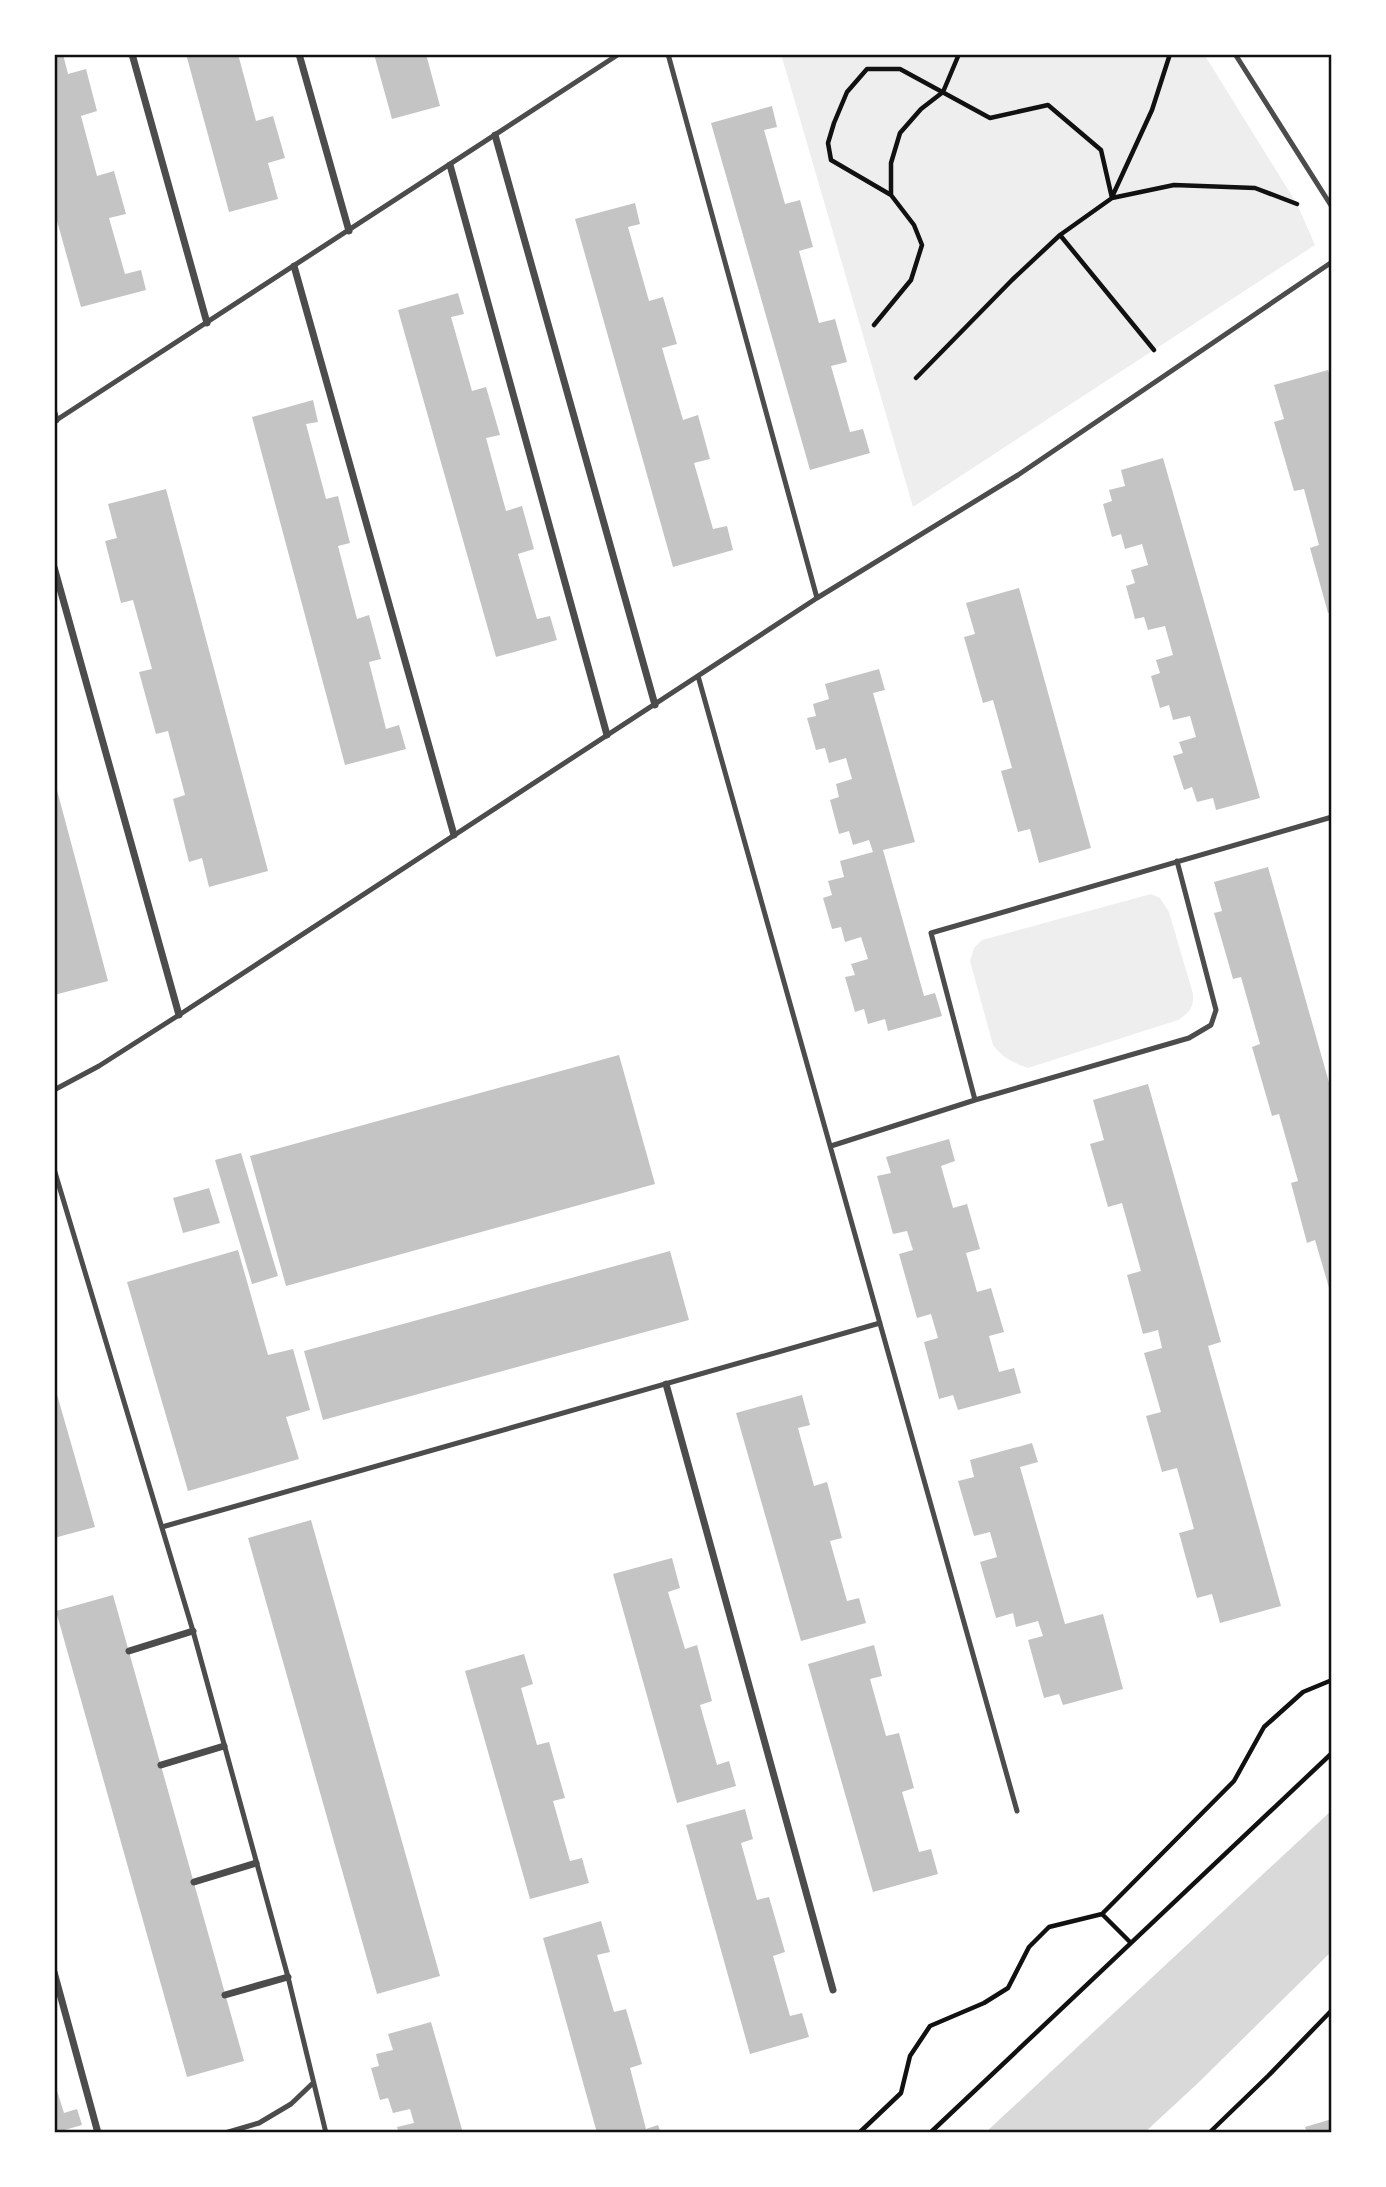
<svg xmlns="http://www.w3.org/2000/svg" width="1386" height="2187" viewBox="0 0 1386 2187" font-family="Quicksand,sans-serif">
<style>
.green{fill:#eee}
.water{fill:#d9d9d9}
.building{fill:#c4c4c4}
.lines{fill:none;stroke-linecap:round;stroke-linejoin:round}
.path{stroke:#111;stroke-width:4.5}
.service{stroke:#4c4c4c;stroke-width:5}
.minor{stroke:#4c4c4c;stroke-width:7}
.neatline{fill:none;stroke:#111;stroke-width:2.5}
</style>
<rect width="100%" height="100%" fill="#fff"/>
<!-- green -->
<path class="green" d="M781,54H1204L1297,204L1315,245L913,507Z
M1151,894L1160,898L1169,912L1193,994C1194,1008 1189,1013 1178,1020L1028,1068C1012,1062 1003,1058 993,1045L970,961L974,948L982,940Z"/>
<!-- water -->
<path class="water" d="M1332,1810V1951L1197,2084L1144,2133H985Z"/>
<!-- building -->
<path class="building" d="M54,54H63L68,74L86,69L97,111L81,116L97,176L114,171L126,214L109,218L125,274L141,270L146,290L81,307L54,210Z
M186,54H238L256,121L273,116L285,158L268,163L278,199L229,212Z
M374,54H426L440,106L392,119Z
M772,106L777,127L764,130L785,204L800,200L813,247L799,251L819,323L835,319L847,362L831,366L850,432L863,429L870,453L810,470L711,123Z
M635,203L640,224L628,227L649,301L663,297L677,344L662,348L683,420L698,415L710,459L694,463L713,529L727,526L733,550L673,567L575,219Z
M458,293L464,314L451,317L472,391L486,387L500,435L486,438L506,511L522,506L534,549L518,554L537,619L550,616L557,640L496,657L398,310Z
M1328,370L1332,382V612L1328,613L1310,548L1319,545L1304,489L1294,491L1274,422L1284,419L1274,385Z
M313,400L318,422L306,424L326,499L338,496L350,543L338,546L357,619L369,615L381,659L369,662L386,729L399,725L406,749L345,765L252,417Z
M1163,458L1260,798L1216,810L1213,798L1197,802L1192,787L1184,790L1173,756L1183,753L1179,742L1196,737L1190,716L1173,720L1169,705L1160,708L1151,676L1160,673L1156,660L1173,655L1165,626L1148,630L1144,617L1135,619L1126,586L1135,583L1131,570L1148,565L1142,544L1125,549L1121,534L1112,537L1103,504L1112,501L1109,490L1125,486L1121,470Z
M166,489L268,871L209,887L202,858L189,862L173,799L185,795L168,731L156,734L139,672L152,669L133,600L121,603L105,541L117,538L108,504Z
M1019,588L1091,848L1039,863L1030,829L1018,832L1001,771L1012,768L993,700L983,703L964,637L975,634L966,603Z
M879,669L885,690L873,693L915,842L883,850L924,996L935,993L942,1016L888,1031L885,1019L868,1024L864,1009L855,1012L845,977L855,975L851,964L868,959L861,937L845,942L841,927L832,929L823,898L832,895L828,881L844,877L840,861L873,852L869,840L853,845L849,831L839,834L830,800L839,797L836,784L852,779L846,758L829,763L825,748L816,750L807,718L816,716L813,704L829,699L825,684Z
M54,779L108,981L54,995Z
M1268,867L1332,1093V1298L1315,1240L1307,1243L1291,1183L1298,1181L1279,1114L1272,1116L1252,1047L1260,1044L1241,977L1233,979L1214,913L1222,911L1214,882Z
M619,1055L655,1184L286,1286L250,1156Z
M1148,1084L1221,1342L1208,1346L1281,1606L1220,1623L1212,1594L1197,1598L1179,1533L1194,1529L1177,1468L1162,1472L1146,1416L1161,1412L1144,1353L1162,1348L1158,1330L1143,1334L1127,1275L1141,1271L1122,1203L1108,1207L1090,1144L1104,1140L1093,1100Z
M949,1139L955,1161L941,1166L953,1208L967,1204L980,1249L966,1253L977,1292L991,1288L1004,1332L989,1336L999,1372L1014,1368L1021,1393L958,1410L953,1395L939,1399L924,1342L938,1338L931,1314L917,1318L899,1254L913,1250L907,1231L893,1234L877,1176L891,1173L886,1157Z
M241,1153L278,1276L252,1284L215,1160Z
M209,1188L220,1223L183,1233L173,1198Z
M238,1250L268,1355L293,1349L310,1410L286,1417L299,1459L188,1491L127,1282Z
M670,1251L689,1320L323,1420L304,1351Z
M54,1384L95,1527L54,1538Z
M802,1395L810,1425L798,1428L814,1486L827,1482L842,1538L830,1541L847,1601L859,1598L866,1623L801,1641L736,1413Z
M1032,1443L1038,1462L1020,1467L1065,1624L1103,1614L1123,1689L1063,1705L1059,1694L1044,1698L1028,1640L1043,1636L1038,1621L1016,1627L1013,1613L996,1618L980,1562L997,1557L990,1532L974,1536L958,1481L974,1477L970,1460Z
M311,1520L440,1976L377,1994L248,1538Z
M672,1558L680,1588L668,1592L685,1649L697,1645L712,1701L700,1705L717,1765L729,1761L736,1786L677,1803L613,1574Z
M113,1595L244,2061L187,2077L56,1611Z
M874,1645L882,1676L870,1679L886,1736L899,1733L914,1788L902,1792L919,1852L931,1849L938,1874L873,1892L808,1664Z
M524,1654L533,1684L521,1688L537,1745L549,1742L565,1798L553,1801L570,1861L582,1858L589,1883L530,1899L465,1671Z
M745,1809L753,1839L741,1843L757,1900L769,1897L785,1952L773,1956L790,2016L802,2013L809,2037L750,2054L686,1825Z
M601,1921L610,1952L597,1955L614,2012L626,2009L642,2064L630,2068L646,2129L658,2125L661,2133H597L543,1938Z
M431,2022L463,2133H399L397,2127L414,2123L410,2109L393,2113L388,2098L380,2100L371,2068L379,2066L376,2054L393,2050L388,2034Z
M54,2081L64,2113L77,2109L82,2125L54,2133Z
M1332,2119V2133H1307L1305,2127Z"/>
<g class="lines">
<!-- path -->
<path class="path" d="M891,195V163L900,133L921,109L943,92L959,54
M1112,197L1152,110L1170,54
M1060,235L1154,350
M874,325L911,280L922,245L914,225L891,195L831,160L828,143L834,123L847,92L867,69H900L990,118L1048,105L1101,150L1112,198
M916,378L1012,280L1060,235L1112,198L1174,185L1255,188L1297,204
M1102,1914L1131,1943
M859,2133L901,2093L910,2056L930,2026L984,2003L1008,1988L1029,1947L1049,1927L1102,1914L1234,1781L1264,1727L1303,1692L1332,1680
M930,2133L1332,1753
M1209,2133L1268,2076L1332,2010"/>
<!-- service -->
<path class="service" d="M668,54L817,598
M1235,54L1332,207
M55,421L619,54
M698,676L1017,1811
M54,1090L99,1066L179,1015L817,598L1018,475L1332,262
M975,1100L931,933L1332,817
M831,1146L975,1100L1189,1038L1211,1025L1216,1010L1177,861
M54,1169L193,1631L288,1977L326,2133
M162,1527L880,1323
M225,2133L259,2123L291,2104L313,2083"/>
<!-- minor -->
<path class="minor" d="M132,54L207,323
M299,54L349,231
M495,135L655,705
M450,165L607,735
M294,266L454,835
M54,413L56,420
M54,567L179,1015
M666,1384L833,1990
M129,1651L193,1631
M161,1765L224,1746
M194,1882L256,1863
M54,1972L98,2133
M225,1995L288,1977"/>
</g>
<!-- border -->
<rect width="1386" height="2187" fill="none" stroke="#ffffff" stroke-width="112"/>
<rect x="56" y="56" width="1274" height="2075" class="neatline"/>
</svg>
